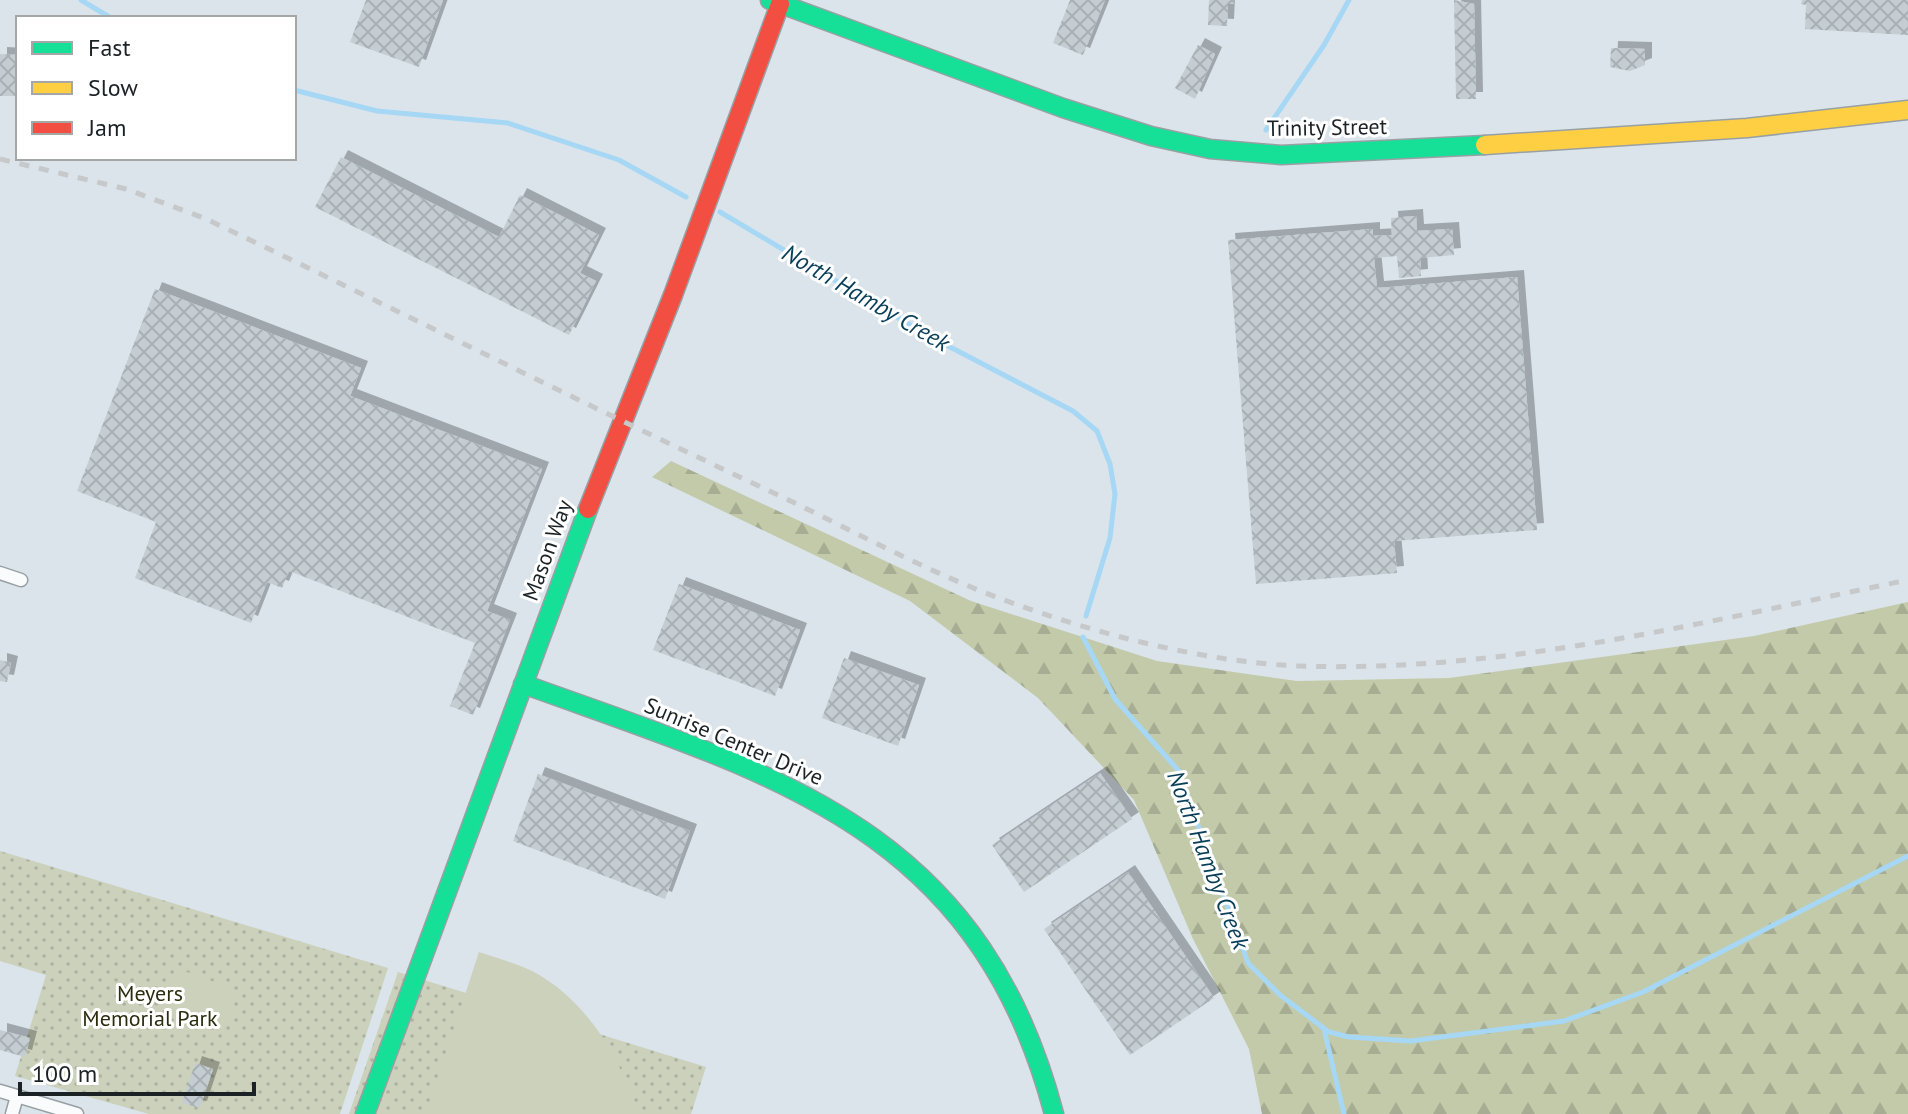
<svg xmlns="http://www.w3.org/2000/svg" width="1908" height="1114" viewBox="0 0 1908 1114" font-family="'PT Sans',sans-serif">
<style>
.green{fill:url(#green-dots)}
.forest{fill:url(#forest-firs)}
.pitch{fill:#cbd1bb}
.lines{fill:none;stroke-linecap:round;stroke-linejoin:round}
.stream{stroke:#a6d7f4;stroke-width:5}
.building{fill:url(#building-cross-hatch);filter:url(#shadow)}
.street-casing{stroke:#98a0a4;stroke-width:15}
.fast-casing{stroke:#98a0a4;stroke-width:21}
.slow-casing{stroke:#98a0a4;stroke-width:21}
.jam-casing{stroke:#98a0a4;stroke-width:21}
.street{stroke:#f9fbfc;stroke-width:12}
.fast{stroke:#16e098;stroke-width:18}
.slow{stroke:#ffcf43;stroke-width:18}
.jam{stroke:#f24e42;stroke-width:18}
.rail{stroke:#c6c8ca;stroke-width:5;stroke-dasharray:10 10;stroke-linecap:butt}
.labels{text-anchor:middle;stroke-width:6;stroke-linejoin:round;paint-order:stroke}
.street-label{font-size:22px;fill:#1b2226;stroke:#fff}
.park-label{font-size:22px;fill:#2b2d0f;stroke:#fff}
.water-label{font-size:24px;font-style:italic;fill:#083e58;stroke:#fff}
</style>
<defs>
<pattern id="green-dots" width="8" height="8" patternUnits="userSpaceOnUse" patternTransform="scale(2)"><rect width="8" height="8" fill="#cbd1bb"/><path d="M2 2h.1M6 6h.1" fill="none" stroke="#aeb3a1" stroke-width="1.8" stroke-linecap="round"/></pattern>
<pattern id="forest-firs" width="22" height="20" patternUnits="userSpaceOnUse" patternTransform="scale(2)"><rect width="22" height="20" fill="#c3caaa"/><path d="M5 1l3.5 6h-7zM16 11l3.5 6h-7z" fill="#a7ad92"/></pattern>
<pattern id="building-cross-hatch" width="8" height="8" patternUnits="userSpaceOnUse" patternTransform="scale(2)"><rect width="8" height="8" fill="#c4cdd2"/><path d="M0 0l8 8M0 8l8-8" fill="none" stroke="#a8b0b4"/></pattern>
<filter id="shadow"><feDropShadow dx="7" dy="-7" stdDeviation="0" flood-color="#0004"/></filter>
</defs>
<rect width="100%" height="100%" fill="#dae4ea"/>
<!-- green -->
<path class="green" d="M0,851L388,968L340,1114H149L15,1076L46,975L0,961Z
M398,972L706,1067L691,1114H349Z"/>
<!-- forest -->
<path class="forest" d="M671,461L971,601L1157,661L1297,681L1449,678L1754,636L1908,602V1114H1262L1249,1049L1193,939L1134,800L1038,698L910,601L652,477Z"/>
<!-- pitch -->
<path class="pitch" d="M479,952C496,958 516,963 532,971C586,999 621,1058 638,1114H426Z
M176,968L239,991L224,1031L162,1009Z"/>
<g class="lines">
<!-- stream -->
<path class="stream" d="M81,0L111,18
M294,90L377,111L508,123L619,160L686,197
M1266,130L1324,45L1349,0
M720,212L927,335L1073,411L1097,431L1110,464L1115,494L1110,538L1086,616
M1083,637L1115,699L1178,770L1248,963L1280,995L1329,1032L1349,1037L1411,1041L1564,1021L1643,992L1908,856
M1324,1029L1344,1114"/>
</g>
<!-- building -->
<path class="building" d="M366,0H443L419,67L350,42Z
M1070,0H1105L1083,55L1053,43Z
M1209,0H1234V4H1228L1227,26L1208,25Z
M1454,0L1474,4L1476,99H1456Z
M1802,0H1908V35L1805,29L1806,5L1801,4Z
M1198,45L1215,54L1195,99L1175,88Z
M1611,48L1645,49V65L1630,71L1610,67Z
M0,54L17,55L15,96H0Z
M341,157L499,237L520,195L599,235L580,273L596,281L569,335L315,207Z
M1416,216L1417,231L1452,229L1454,255L1420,258L1421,276L1399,278L1397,256L1374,258L1377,288L1517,277L1537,530L1394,541L1397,573L1256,584L1228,240L1373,229V236L1392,235L1391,218Z
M155,289L361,368L350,396L542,469L487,611L510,620L473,715L450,706L475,643L289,571L282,588L267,582L251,623L135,578L156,522L77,491Z
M679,584L800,630L775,696L653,650Z
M844,658L919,685L898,746L822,718Z
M0,660L11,663L7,682L0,681Z
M1100,773L1132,819L1024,892L992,845Z
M538,774L690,831L665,899L513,841Z
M1128,872L1214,998L1130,1055L1044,929Z
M0,1030L30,1038L25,1057L0,1050Z
M195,1063L213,1069L200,1108L182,1103Z"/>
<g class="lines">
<!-- street casing -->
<g class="street-casing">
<path id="street" d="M0,573L21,580
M0,1091L77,1114
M12,1114L17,1096"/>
</g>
<!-- fast casing -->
<g class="fast-casing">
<path id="fast" d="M770,0L1063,108L1151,136L1210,149L1281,155L1485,145
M523,684C772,774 978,825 1054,1114
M365,1114L588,509"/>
</g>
<!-- slow casing -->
<g class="slow-casing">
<path id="slow" d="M1485,145L1747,128L1908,110"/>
</g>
<!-- jam casing -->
<g class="jam-casing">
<path id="jam" d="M588,509L673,295L780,4"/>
</g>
<!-- street -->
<use href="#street" class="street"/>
<!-- fast -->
<use href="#fast" class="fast"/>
<!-- slow -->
<use href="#slow" class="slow"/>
<!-- jam -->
<use href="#jam" class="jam"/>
<!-- rail -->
<path class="rail" d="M0,159L126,189L204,218C396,309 585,405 776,494C852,530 929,573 1007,601C1096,634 1204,662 1299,666C1506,673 1707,621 1908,580"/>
</g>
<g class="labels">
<!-- street labels -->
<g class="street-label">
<text transform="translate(1327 127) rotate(-1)" y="8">Trinity Street</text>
<text transform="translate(547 550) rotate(-70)" y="8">Mason Way</text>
<text transform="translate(734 741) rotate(23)" y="8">Sunrise Center Drive</text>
</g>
<!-- park labels -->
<g class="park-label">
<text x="150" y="1001">Meyers<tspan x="150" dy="25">Memorial Park</tspan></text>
</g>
<!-- water labels -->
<g class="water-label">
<text transform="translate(866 298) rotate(30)" y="8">North Hamby Creek</text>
<text transform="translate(1208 860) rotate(69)" y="8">North Hamby Creek</text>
</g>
</g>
<!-- legend -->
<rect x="16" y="16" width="280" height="144" fill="#ffffff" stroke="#a4a7a8" stroke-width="2"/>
<rect x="32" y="42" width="40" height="12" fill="#16e098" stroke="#a4a7a8" stroke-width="2"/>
<text x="88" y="56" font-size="24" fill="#1b2226">Fast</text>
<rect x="32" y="82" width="40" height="12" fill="#ffcf43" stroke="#a4a7a8" stroke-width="2"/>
<text x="88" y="96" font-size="24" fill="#1b2226">Slow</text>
<rect x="32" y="122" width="40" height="12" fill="#f24e42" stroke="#a4a7a8" stroke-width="2"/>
<text x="88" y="136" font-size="24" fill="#1b2226">Jam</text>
<!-- scale -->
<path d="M20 1082v12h234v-12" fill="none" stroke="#1b2226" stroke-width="4"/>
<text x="32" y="1082" font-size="24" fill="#1b2226" stroke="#ffffff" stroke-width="6" paint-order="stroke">100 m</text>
</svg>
